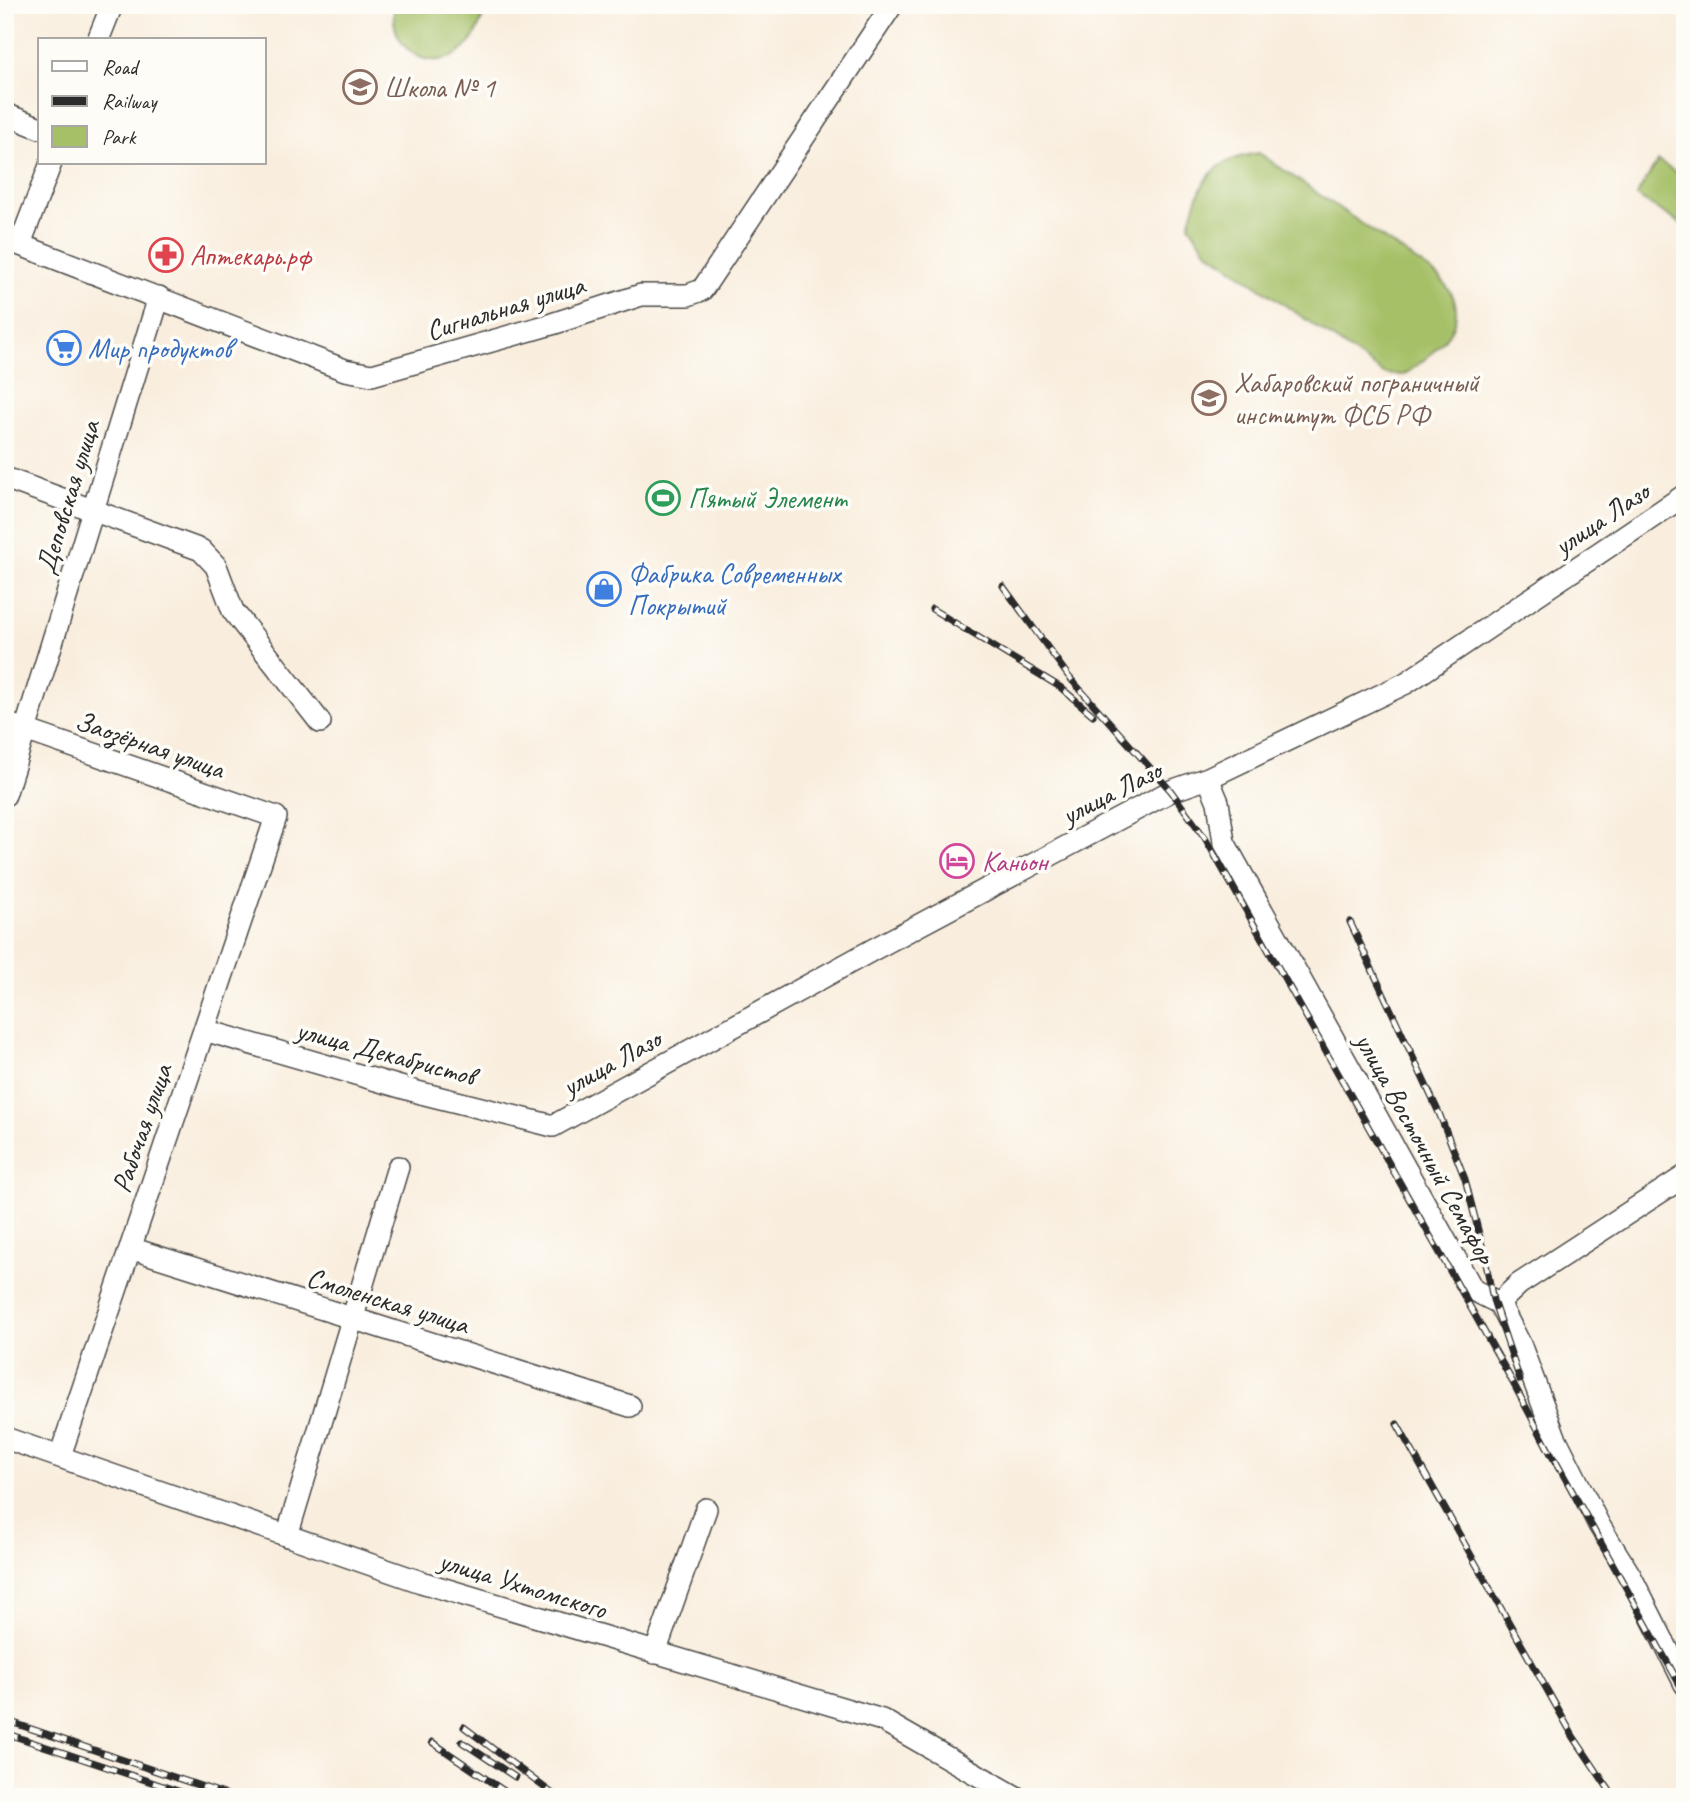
<svg xmlns="http://www.w3.org/2000/svg" width="1690" height="1802" viewBox="0 0 1690 1802" font-family="Caveat,sans-serif">
<style>
.green{fill:#a5c066;stroke:#687648;stroke-width:2}
.lines{fill:none;stroke-linecap:round;stroke-linejoin:round}
.minor-casing{stroke:#4a4846;stroke-width:24}
.minor{stroke:#fff;stroke-width:21}
.rail-casing{stroke:#2b2b2b;stroke-width:7}
.rail{stroke:#fdfcf7;stroke-width:4.5;stroke-dasharray:13;stroke-linecap:butt}
.labels{text-anchor:middle;stroke-width:7;stroke-linejoin:round;paint-order:stroke}
.education-label{font-size:28px;fill:#785e54;stroke:#fdfcf7;text-anchor:start}
.health-label{font-size:28px;fill:#be3a42;stroke:#fdfcf7;text-anchor:start}
.street-label{font-size:28px;fill:#2b2b2b;stroke:#fdfcf7}
.shop-label{font-size:28px;fill:#366cbe;stroke:#fdfcf7;text-anchor:start}
.leisure-label{font-size:28px;fill:#27864d;stroke:#fdfcf7;text-anchor:start}
.hotel-label{font-size:28px;fill:#b23c85;stroke:#fdfcf7;text-anchor:start}
</style>
<rect width="100%" height="100%" fill="#fdfcf7"/>
<filter id="ink" filterUnits="userSpaceOnUse"><feTurbulence type="fractalNoise" baseFrequency=".0143" numOctaves="2"/><feDisplacementMap in="SourceGraphic" scale="14" xChannelSelector="R" yChannelSelector="G"/><feConvolveMatrix kernelMatrix="1 2 1 2 8 2 1 2 1" color-interpolation-filters="sRGB"/></filter>
<filter id="wash" filterUnits="userSpaceOnUse"><feTurbulence type="fractalNoise" baseFrequency=".00686" numOctaves="4" result="noise"/><feDisplacementMap in="SourceGraphic" scale="28" xChannelSelector="R" yChannelSelector="G"/><feGaussianBlur stdDeviation="1.57" result="paint"/><feColorMatrix in="noise" values="0 0 0 0 0 0 0 0 0 0 0 0 0 0 0 0 0 1.4 0 .05"/><feComposite in="paint" operator="in"/></filter>
<g filter="url(#wash)">
<rect width="100%" height="100%" fill="#f9eede"/>
<!-- green -->
<path class="green" d="M395,5H487C481,20 476,39 464,49C430,78 386,47 395,5Z
M1259,153L1435,274C1482,315 1441,349 1404,375L1384,374L1206,250L1189,225C1201,180 1210,160 1259,153Z
M1658,161L1685,178V226L1636,196Z"/>
</g>
<g filter="url(#ink)">
<g class="lines">
<!-- minor casing -->
<g class="minor-casing">
<path id="minor" d="M98,40L112,5
M5,114L40,128
M5,239L345,370L372,375L552,324L641,295H688L702,290L892,5
M20,244L51,163
M5,478L201,550L216,566L233,611L320,722
M5,723L276,817L60,1456
M1208,778L1218,802L1224,842L1473,1290L1499,1303L1520,1344L1555,1437L1599,1525L1630,1575L1685,1684
M5,795L159,297
M204,1030L421,1093L553,1126L876,948L1171,791L1208,778L1406,683L1685,495
M130,1248L630,1406
M1499,1303L1519,1284L1685,1176
M5,1438L421,1582L882,1720L1016,1797
M287,1536L398,1167
M655,1653L706,1509"/>
</g>
<!-- minor -->
<use href="#minor" class="minor"/>
<!-- rail casing -->
<g class="rail-casing">
<path id="rail" d="M1003,586L1069,677L1171,791L1205,838L1511,1379L1559,1469
M932,609L1060,687L1093,715
M1350,922L1439,1113L1465,1179L1484,1253L1493,1300L1520,1380
M1397,1424L1573,1736L1614,1797
M1555,1460L1685,1694
M5,1720L233,1797
M464,1727L557,1797
M5,1733L196,1797
M432,1742L513,1797
M462,1742L515,1777"/>
</g>
<!-- rail -->
<use href="#rail" class="rail"/>
</g>
</g>
<!-- icons -->
<defs>
<g id="school-ring" transform="scale(1.75)"><circle r="9.5" fill="#fdfcf7" stroke="#8d6e63" stroke-width="1.5"/><path d="M0-5L7-2L0 1L-7-2ZM-4 1L0 2.5L4 1V4Q0 6-4 4Z" fill="#8d6e63"/></g>
<g id="pharmacy-ring" transform="scale(1.75)"><circle r="9.5" fill="#fdfcf7" stroke="#e0444e" stroke-width="1.5"/><path d="M-2-6h4v4h4v4h-4v4h-4v-4h-4v-4h4Z" fill="#e0444e"/></g>
<g id="supermarket-ring" transform="scale(1.75)"><circle r="9.5" fill="#fdfcf7" stroke="#3f7fe0" stroke-width="1.5"/><path d="M-6-5.5h2.5l.6 2H6L4.5 2H-2.5L-4.4-4H-6ZM-1.5 3.2a1.3 1.3 0 1 0 .1 0ZM3 3.2a1.3 1.3 0 1 0 .1 0Z" fill="#3f7fe0"/></g>
<g id="university-ring" transform="scale(1.75)"><circle r="9.5" fill="#fdfcf7" stroke="#8d6e63" stroke-width="1.5"/><path d="M0-5L7-2L0 1L-7-2ZM-4 1L0 2.5L4 1V4Q0 6-4 4Z" fill="#8d6e63"/></g>
<g id="stadium-ring" transform="scale(1.75)"><circle r="9.5" fill="#fdfcf7" stroke="#2e9e5b" stroke-width="1.5"/><path d="M0-5a6.5 5 0 1 0 0 10a6.5 5 0 1 0 0-10ZM-3.5-1.8h7v3.6h-7Z" fill="#2e9e5b"/></g>
<g id="shop-ring" transform="scale(1.75)"><circle r="9.5" fill="#fdfcf7" stroke="#3f7fe0" stroke-width="1.5"/><path d="M-5-2.5h2.3a2.7 3.5 0 0 1 5.4 0H5L5.5 6h-11ZM-1.5-2.5h3a1.5 2.3 0 0 0-3 0Z" fill="#3f7fe0"/></g>
<g id="hotel-ring" transform="scale(1.75)"><circle r="9.5" fill="#fdfcf7" stroke="#d1479c" stroke-width="1.5"/><path d="M-6-4.5h1.5V1H6V5H4.5V3h-9V5H-6ZM-4 0a1.8 1.8 0 1 1 3.6 0ZM.5 0V-2.5h3Q6-2.5 6 0Z" fill="#d1479c"/></g>
</defs>
<g fill-rule="evenodd">
<use href="#school-ring" x="360" y="87"/>
<use href="#pharmacy-ring" x="166" y="255"/>
<use href="#supermarket-ring" x="64" y="348"/>
<use href="#university-ring" x="1209" y="398"/>
<use href="#stadium-ring" x="663" y="498"/>
<use href="#shop-ring" x="604" y="589"/>
<use href="#hotel-ring" x="957" y="861"/>
</g>
<g class="labels">
<!-- education labels -->
<g class="education-label">
<text x="384" y="97">Школа № 1</text>
<text x="1234" y="392">Хабаровский пограничный<tspan x="1234" dy="32">институт ФСБ РФ</tspan></text>
</g>
<!-- health labels -->
<g class="health-label">
<text x="190" y="265">Аптекарь.рф</text>
</g>
<!-- street labels -->
<g class="street-label">
<text transform="translate(505 307) rotate(-17)" y="10">Сигнальная улица</text>
<text transform="translate(67 497) rotate(-73)" y="10">Деповская улица</text>
<text transform="translate(1601 518) rotate(-34)" y="10">улица Лазо</text>
<text transform="translate(150 744) rotate(19)" y="10">Заозёрная улица</text>
<text transform="translate(1111 792) rotate(-27)" y="10">улица Лазо</text>
<text transform="translate(386 1052) rotate(15)" y="10">улица Декабристов</text>
<text transform="translate(611 1062) rotate(-29)" y="10">улица Лазо</text>
<text transform="translate(141 1128) rotate(-71)" y="10">Рабочая улица</text>
<text transform="translate(1426 1148) rotate(61)" y="10">улица Восточный Семафор</text>
<text transform="translate(388 1300) rotate(17)" y="10">Смоленская улица</text>
<text transform="translate(523 1584) rotate(17)" y="10">улица Ухтомского</text>
</g>
<!-- shop labels -->
<g class="shop-label">
<text x="88" y="358">Мир продуктов</text>
<text x="628" y="583">Фабрика Современных<tspan x="628" dy="32">Покрытий</tspan></text>
</g>
<!-- leisure labels -->
<g class="leisure-label">
<text x="688" y="508">Пятый Элемент</text>
</g>
<!-- hotel labels -->
<g class="hotel-label">
<text x="982" y="871">Каньон</text>
</g>
</g>
<!-- margin -->
<rect width="1690" height="1802" fill="none" stroke="#fdfcf7" stroke-width="28"/>
<!-- legend -->
<rect x="38" y="38" width="228" height="126" fill="#fdfcf7" stroke="#a9a8a5" stroke-width="2"/>
<rect x="52" y="61" width="35" height="10" fill="#ffffff" stroke="#a9a8a5" stroke-width="2"/>
<text x="102" y="74" font-size="21" fill="#2b2b2b">Road</text>
<rect x="52" y="96" width="35" height="10" fill="#2b2b2b" stroke="#a9a8a5" stroke-width="2"/>
<text x="102" y="108" font-size="21" fill="#2b2b2b">Railway</text>
<rect x="52" y="126" width="35" height="21" fill="#a5c066" stroke="#a9a8a5" stroke-width="2"/>
<text x="102" y="144" font-size="21" fill="#2b2b2b">Park</text>
</svg>
